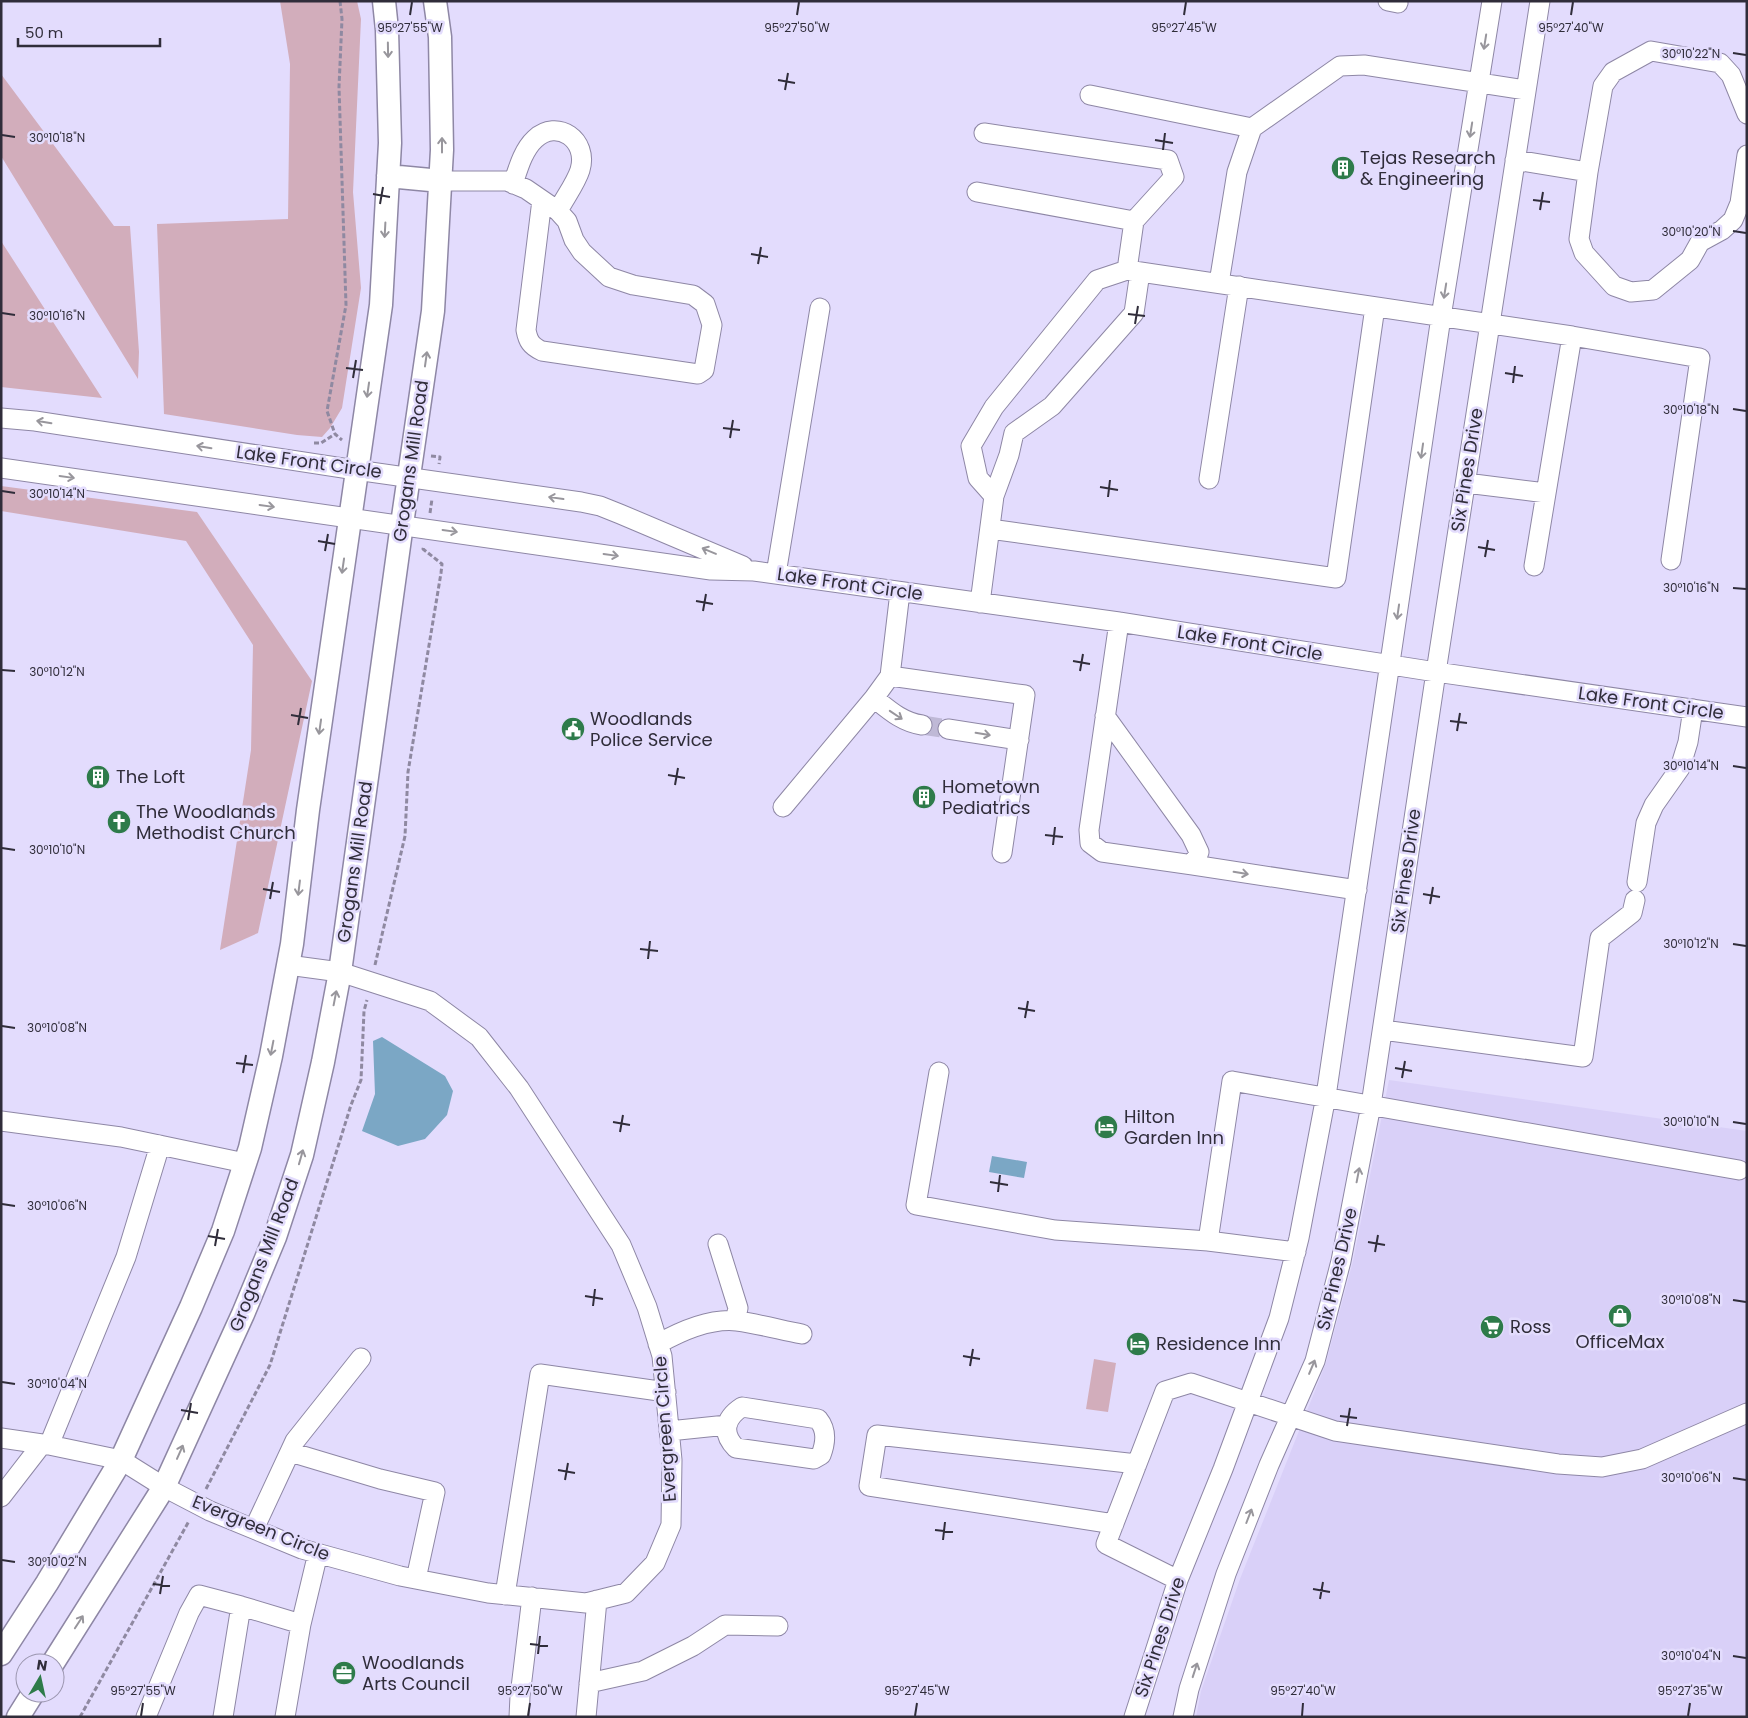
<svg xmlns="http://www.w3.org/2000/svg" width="1748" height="1718" viewBox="0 0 1748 1718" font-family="Poppins,sans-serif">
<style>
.built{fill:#d9d0f8}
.green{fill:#d2adbb}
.water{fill:#7ba7c5}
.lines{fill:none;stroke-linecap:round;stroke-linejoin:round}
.minor-tunnel{stroke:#bfb9d6;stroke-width:19;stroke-dasharray:19 9;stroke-linecap:butt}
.minor-casing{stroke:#8e87a5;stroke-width:21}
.major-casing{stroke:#8e87a5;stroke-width:25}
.path{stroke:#8f89a1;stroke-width:3;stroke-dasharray:5 2.5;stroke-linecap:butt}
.minor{stroke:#fff;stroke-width:19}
.major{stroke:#fff;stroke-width:22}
.oneway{stroke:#98969c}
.ticks{fill:none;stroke:#302d3a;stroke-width:2}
.labels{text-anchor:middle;stroke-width:5;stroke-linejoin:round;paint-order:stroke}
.poi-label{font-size:18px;fill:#302d3a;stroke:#e3dcfd;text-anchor:start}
.street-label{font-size:18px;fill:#302d3a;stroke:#e3dcfd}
.ticks-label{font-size:12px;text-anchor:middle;fill:#302d3a;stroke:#e3dcfd;stroke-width:5;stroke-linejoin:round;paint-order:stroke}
</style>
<rect width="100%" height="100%" fill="#e3dcfd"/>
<!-- built -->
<path class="built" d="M1389,1080L1747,1131V1717H1196L1201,1691L1240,1579L1326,1363L1353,1261Z"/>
<!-- green -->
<path class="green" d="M280,1H357L361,19L353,192L361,288L342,408L330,428L322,437L297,435L164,414L157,224L288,219L290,64Z
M1,74L114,226H130L139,352L138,379L1,156Z
M1,241L102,398L1,387Z
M1,486L197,512L312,681L258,933L220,950L251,750L253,645L186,541L1,511Z
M1094,1359L1116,1363L1108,1412L1086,1409Z"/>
<!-- water -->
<path class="water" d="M382,1037L445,1076L453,1091L447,1115L425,1139L398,1146L362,1131L375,1094L373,1041Z
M992,1156L1027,1162L1024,1178L989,1172Z"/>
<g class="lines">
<!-- minor-tunnel -->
<path class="minor-tunnel" d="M922,725L948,729"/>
<!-- minor casing -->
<g class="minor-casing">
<path id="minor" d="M1388,1L1398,3
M1090,95L1252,128
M1747,114L1731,75L1720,63L1651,51L1613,72L1603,86L1588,172L1579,239L1584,253L1614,286L1631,292L1653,290L1690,260L1700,242L1722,230L1733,220L1740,203L1747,155
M984,133L1168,160L1174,177L1134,221L1127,270
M1515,160L1588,172
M441,181H507L526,189L558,211L567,221L574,240L582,252L609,277L633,285L693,295L705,304L712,325L704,370L698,374L542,351C531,346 528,341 526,330L542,200
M513,184C518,169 523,150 535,139C557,118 589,140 580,170C576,183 564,199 558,211
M977,192L1134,221
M1219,283L1237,172L1252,128L1340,66L1364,65L1526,90
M1572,336L1700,358L1671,560
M1,418L35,421L356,470L581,502L600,506L620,514L743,566
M1,468L711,570L754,571L1119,622L1436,672L1747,717
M1209,479L1239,286
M1466,483L1546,493
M994,496L1009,455L1014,433L1052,406L1134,313L1140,272
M990,529L1336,578L1375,307
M776,574L820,308
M980,603L994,496L978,478L971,446L994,407L1097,280L1127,270L1572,336L1534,566
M890,676L1025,695L1002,853
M874,698C889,710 902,722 922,725
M1105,716L1191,835L1199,852L1193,865L1102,852L1090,843L1089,830L1119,622
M948,729L1019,740
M783,807L874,698L890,676L900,592
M1193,865L1357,890
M1637,882L1646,823L1654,805L1680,768L1688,742L1693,709
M1383,1030L1583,1057L1600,938L1632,913L1635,900
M939,1072L916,1205L1055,1230L1208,1241L1296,1252
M1,1121L121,1137L245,1163
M1208,1241L1232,1081L1739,1170
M718,1244L738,1308L735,1321
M658,1344C681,1331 710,1318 737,1321C759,1324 781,1330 802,1334
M742,1407L818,1419C827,1430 826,1442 821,1455L814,1459L736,1448C721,1433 725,1418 742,1407Z
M669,1431L727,1425
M1,1438L49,1445L121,1460L164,1487L210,1511L302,1549L400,1576L488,1593L586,1603L626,1593L655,1563L671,1525L672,1460L662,1356L647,1307L621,1245L519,1088L479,1037L430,1001L340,972L288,965
M49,1445L126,1257L160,1145
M290,1452L380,1479L435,1492L416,1579
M1,1497L42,1444
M1114,1524L869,1486L877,1435L1137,1464
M254,1529L295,1441L361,1358
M1178,1580L1106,1544L1165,1391L1191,1383L1335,1431L1558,1464L1602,1467L1642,1459L1747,1413
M505,1595L540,1374L666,1392
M241,1606L301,1624L285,1717
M301,1624L318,1553
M589,1683L643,1671L693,1646L725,1625L778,1626
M146,1717L189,1613L199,1595L241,1606L223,1717
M519,1717L520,1696L532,1597
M586,1717L597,1600
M1134,1717L1178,1580L1223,1469L1279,1318L1299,1238L1326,1096L1441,317L1492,1
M1183,1717L1189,1689L1226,1574L1269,1465L1315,1361L1341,1261L1371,1105L1436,672L1540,1"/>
</g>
<!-- major casing -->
<g class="major-casing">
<path id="major" d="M388,176L441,181
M1,1654L47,1583L121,1460L191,1307L223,1231L250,1148L271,1056L292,944L308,810L381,305L390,143L387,30L384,1
M53,1663L164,1487L243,1314L275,1237L302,1155L323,1062L340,972L402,524L433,311L442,150L440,37L435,1
M18,1717L33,1693"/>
</g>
<!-- path -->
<path class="path" d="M340,1L342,19L339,87L346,305L327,411L335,434L342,440
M314,443H321L335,434
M431,456L440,457L439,464
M430,513L432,499
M375,965L405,836L408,772L441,573L442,564L423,549L424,546
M206,1489L270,1365L351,1105L361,1080L364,1011L367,1000
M80,1717L189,1521"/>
<!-- minor -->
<use href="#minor" class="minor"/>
<!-- major -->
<use href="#major" class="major"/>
</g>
<!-- one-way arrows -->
<defs><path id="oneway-shaft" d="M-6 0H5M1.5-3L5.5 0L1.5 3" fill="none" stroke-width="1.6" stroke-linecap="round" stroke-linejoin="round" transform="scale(1.25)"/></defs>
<g class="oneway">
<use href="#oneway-shaft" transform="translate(1485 42) rotate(99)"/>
<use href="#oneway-shaft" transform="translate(388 50) rotate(89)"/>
<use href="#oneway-shaft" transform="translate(1471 130) rotate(99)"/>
<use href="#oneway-shaft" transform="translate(442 145) rotate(-90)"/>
<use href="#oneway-shaft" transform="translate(385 230) rotate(93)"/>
<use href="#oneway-shaft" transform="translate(1445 291) rotate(99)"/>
<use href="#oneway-shaft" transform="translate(426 359) rotate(-82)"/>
<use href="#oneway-shaft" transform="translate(368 390) rotate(98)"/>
<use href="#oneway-shaft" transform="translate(44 422) rotate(-171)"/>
<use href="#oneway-shaft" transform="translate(204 447) rotate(-171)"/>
<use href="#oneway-shaft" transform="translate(1422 451) rotate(98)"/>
<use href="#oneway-shaft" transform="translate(67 477) rotate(8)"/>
<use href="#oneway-shaft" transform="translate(556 498) rotate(-172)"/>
<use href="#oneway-shaft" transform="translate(267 506) rotate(8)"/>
<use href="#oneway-shaft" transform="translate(450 531) rotate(8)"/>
<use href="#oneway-shaft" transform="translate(709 551) rotate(-157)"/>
<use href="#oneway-shaft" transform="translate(611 555) rotate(8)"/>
<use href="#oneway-shaft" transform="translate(343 566) rotate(98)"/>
<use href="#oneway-shaft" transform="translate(1398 612) rotate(98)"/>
<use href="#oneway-shaft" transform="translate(896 715) rotate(34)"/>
<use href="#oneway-shaft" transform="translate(320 727) rotate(98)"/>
<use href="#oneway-shaft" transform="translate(983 734) rotate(9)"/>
<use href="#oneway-shaft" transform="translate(1241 873) rotate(9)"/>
<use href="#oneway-shaft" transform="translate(299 888) rotate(97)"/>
<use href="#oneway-shaft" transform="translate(335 998) rotate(-79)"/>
<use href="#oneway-shaft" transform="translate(272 1048) rotate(101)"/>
<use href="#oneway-shaft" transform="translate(301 1157) rotate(-74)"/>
<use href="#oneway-shaft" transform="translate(1358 1175) rotate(-79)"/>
<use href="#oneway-shaft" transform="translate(1312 1367) rotate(-67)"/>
<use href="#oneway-shaft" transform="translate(180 1452) rotate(-66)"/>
<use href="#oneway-shaft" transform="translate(1249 1516) rotate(-69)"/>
<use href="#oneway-shaft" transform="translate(79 1622) rotate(-57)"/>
<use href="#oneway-shaft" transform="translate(1195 1670) rotate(-72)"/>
</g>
<!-- ticks -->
<path class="ticks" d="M410,15L412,2M797,15L799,2M1184,15L1186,2M1571,15L1573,2M1733,53L1746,55M778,80L795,83M785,90L788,73M2,135L15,137M1155,140L1173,143M1163,150L1165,133M373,194L390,197M1533,200L1550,202M380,204L383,187M1540,210L1543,192M1733,231L1746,233M751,254L768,257M758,264L761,247M2,313L15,315M1128,314L1145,316M1135,324L1138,306M346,368L363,370M1505,373L1523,376M353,378L356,360M1513,383L1515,366M1733,409L1746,411M723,428L740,430M730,438L733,420M1100,487L1118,490M2,491L15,493M1108,497L1110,480M318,541L335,544M1478,547L1495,550M325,551L328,534M1485,557L1488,540M1733,588L1746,589M696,601L713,604M703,611L706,594M1073,661L1090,664M2,670L15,671M1080,671L1083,654M291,715L308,718M1450,721L1467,723M298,725L301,708M1457,731L1460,713M1733,766L1746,768M668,775L685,778M675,785L678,768M1045,835L1063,837M1053,845L1055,827M2,848L15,850M263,889L280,892M1423,894L1440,897M270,899L273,882M1430,904L1433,887M1733,944L1746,946M640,949L658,951M648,959L650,941M1018,1008L1035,1011M1025,1018L1028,1001M2,1026L15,1028M236,1063L253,1065M1395,1068L1412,1071M243,1073L246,1055M1402,1078L1405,1061M613,1122L630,1125M1733,1122L1746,1124M620,1132L623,1115M990,1182L1008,1185M998,1192L1000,1175M2,1204L15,1206M208,1236L225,1239M1368,1242L1385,1245M215,1246L218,1229M1375,1252L1378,1235M585,1296L603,1299M1733,1300L1746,1302M593,1306L595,1289M963,1356L980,1359M970,1366L973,1349M2,1382L15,1384M181,1410L198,1413M1340,1416L1357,1418M188,1420L191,1403M1347,1426L1350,1408M558,1470L575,1473M1733,1478L1746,1480M565,1480L568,1463M935,1530L953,1532M943,1540L945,1522M2,1560L15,1562M153,1584L170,1586M1313,1589L1330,1592M160,1594L163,1576M1320,1599L1323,1582M530,1644L548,1646M538,1654L540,1636M1733,1656L1746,1658M141,1716L143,1703M528,1716L530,1703M915,1716L917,1703M1302,1716L1303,1703M1688,1716L1690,1703"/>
<!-- icons -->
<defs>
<g id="building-disc" transform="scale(1.25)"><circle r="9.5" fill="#2e7b4a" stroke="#e3dcfd"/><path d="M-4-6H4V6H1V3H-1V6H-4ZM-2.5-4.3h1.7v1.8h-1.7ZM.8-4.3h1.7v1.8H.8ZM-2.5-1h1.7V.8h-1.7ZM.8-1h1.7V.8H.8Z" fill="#fff"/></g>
<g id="civic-disc" transform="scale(1.25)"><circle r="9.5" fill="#2e7b4a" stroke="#e3dcfd"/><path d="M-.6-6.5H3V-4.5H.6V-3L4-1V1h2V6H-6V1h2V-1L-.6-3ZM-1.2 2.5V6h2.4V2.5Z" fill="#fff"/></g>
<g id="church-disc" transform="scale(1.25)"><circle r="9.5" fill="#2e7b4a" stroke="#e3dcfd"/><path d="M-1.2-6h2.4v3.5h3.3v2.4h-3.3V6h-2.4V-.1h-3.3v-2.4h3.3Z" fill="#fff"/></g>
<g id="hotel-disc" transform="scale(1.25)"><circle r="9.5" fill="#2e7b4a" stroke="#e3dcfd"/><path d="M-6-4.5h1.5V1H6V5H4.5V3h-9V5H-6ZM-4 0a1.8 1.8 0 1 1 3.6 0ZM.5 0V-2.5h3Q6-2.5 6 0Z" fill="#fff"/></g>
<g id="shop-disc" transform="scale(1.25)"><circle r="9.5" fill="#2e7b4a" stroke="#e3dcfd"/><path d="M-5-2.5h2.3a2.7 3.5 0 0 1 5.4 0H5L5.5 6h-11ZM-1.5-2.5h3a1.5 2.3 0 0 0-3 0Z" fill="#fff"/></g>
<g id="supermarket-disc" transform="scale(1.25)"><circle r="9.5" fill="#2e7b4a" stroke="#e3dcfd"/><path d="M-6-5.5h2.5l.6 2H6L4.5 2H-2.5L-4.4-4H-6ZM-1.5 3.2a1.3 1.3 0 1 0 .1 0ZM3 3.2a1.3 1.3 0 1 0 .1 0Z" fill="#fff"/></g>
<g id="office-disc" transform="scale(1.25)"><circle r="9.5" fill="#2e7b4a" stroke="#e3dcfd"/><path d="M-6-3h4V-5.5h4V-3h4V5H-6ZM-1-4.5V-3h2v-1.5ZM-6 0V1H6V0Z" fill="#fff"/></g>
</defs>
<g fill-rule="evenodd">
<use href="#building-disc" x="1343" y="168"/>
<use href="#civic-disc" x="573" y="729"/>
<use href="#building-disc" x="98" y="777"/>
<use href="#building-disc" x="924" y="797"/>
<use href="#church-disc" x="119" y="822"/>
<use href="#hotel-disc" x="1106" y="1127"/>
<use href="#shop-disc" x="1620" y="1316"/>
<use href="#supermarket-disc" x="1492" y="1327"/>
<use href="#hotel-disc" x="1138" y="1344"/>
<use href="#office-disc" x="344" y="1673"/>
</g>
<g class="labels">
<!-- poi labels -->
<g class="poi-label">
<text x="1360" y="164">Tejas Research<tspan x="1360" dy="21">&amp; Engineering</tspan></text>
<text x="590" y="725">Woodlands<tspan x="590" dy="21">Police Service</tspan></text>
<text x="116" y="783">The Loft</text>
<text x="942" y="793">Hometown<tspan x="942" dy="21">Pediatrics</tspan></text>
<text x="136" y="818">The Woodlands<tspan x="136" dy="21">Methodist Church</tspan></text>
<text x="1124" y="1123">Hilton<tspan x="1124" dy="21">Garden Inn</tspan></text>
<text x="1510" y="1333">Ross</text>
<text x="1620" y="1348" text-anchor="middle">OfficeMax</text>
<text x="1156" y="1350">Residence Inn</text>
<text x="362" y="1669">Woodlands<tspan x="362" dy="21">Arts Council</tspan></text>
</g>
<!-- street labels -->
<g class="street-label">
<text transform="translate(411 461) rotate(-82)" y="6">Grogans Mill Road</text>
<text transform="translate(309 462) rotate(8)" y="6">Lake Front Circle</text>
<text transform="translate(1467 470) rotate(-81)" y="6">Six Pines Drive</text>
<text transform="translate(850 584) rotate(8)" y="6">Lake Front Circle</text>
<text transform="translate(1250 643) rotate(9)" y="6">Lake Front Circle</text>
<text transform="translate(1651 703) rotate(8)" y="6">Lake Front Circle</text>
<text transform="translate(355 862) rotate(-82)" y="6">Grogans Mill Road</text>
<text transform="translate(1406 871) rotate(-82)" y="6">Six Pines Drive</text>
<text transform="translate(264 1255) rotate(-69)" y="6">Grogans Mill Road</text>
<text transform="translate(1337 1269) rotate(-77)" y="6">Six Pines Drive</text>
<text transform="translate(665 1429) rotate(-94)" y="6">Evergreen Circle</text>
<text transform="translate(261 1528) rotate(22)" y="6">Evergreen Circle</text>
<text transform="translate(1160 1637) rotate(-72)" y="6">Six Pines Drive</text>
</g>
</g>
<g class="ticks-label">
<text x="410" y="32">95°27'55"W</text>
<text x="797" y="32">95°27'50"W</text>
<text x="1184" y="32">95°27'45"W</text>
<text x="1571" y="32">95°27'40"W</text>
<text x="1691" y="58">30°10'22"N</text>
<text x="57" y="142">30°10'18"N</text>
<text x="1691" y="236">30°10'20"N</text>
<text x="57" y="320">30°10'16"N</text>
<text x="1691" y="414">30°10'18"N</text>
<text x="57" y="498">30°10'14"N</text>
<text x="1691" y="592">30°10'16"N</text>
<text x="57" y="676">30°10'12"N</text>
<text x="1691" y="770">30°10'14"N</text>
<text x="57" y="854">30°10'10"N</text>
<text x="1691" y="948">30°10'12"N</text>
<text x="57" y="1032">30°10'08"N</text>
<text x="1691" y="1126">30°10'10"N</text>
<text x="57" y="1210">30°10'06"N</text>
<text x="1691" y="1304">30°10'08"N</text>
<text x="57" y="1388">30°10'04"N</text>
<text x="1691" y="1482">30°10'06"N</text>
<text x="57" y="1566">30°10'02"N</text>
<text x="1691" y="1660">30°10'04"N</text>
<text x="143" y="1695">95°27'55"W</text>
<text x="530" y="1695">95°27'50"W</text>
<text x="917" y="1695">95°27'45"W</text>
<text x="1303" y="1695">95°27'40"W</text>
<text x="1690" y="1695">95°27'35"W</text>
</g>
<!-- border -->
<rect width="1748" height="1718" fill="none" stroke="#302d3a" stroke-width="5"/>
<!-- north arrow -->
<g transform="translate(40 1678) rotate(9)"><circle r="24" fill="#e3dcfd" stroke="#9b96af"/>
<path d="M0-4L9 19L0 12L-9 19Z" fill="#2e7b4a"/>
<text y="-8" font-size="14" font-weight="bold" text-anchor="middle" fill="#302d3a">N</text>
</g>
<!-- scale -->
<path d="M18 38v8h142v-8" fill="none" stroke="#302d3a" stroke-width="2.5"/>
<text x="25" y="38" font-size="15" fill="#302d3a" stroke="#e3dcfd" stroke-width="4" paint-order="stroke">50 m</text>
</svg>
